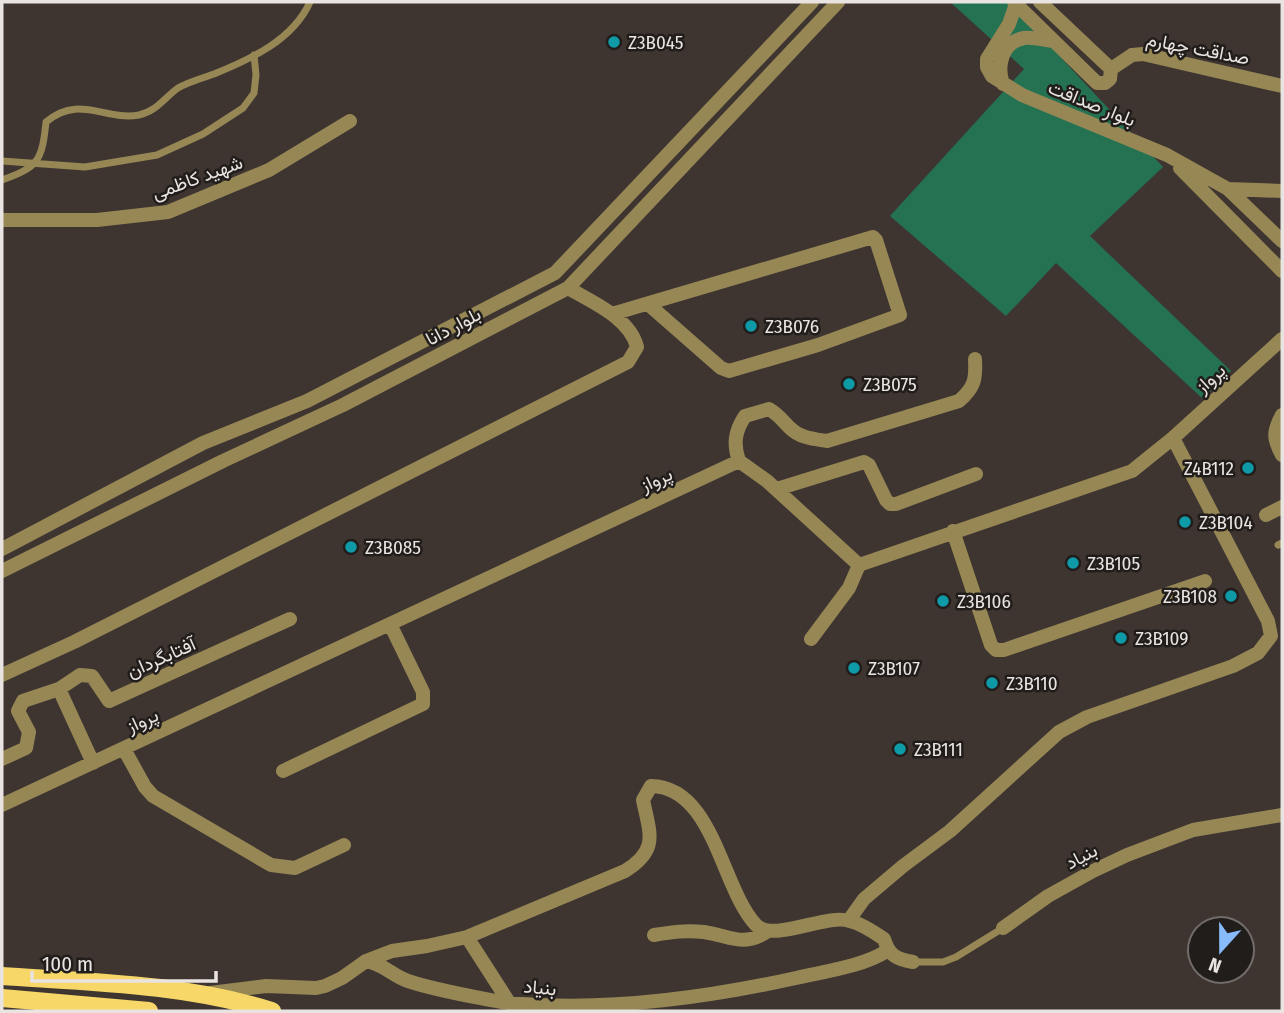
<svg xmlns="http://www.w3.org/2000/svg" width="1284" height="1013" viewBox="0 0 1284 1013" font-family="'Fira Sans Condensed',Vazirmatn,sans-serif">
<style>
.green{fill:#247252}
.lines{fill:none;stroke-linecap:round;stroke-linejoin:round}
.service{stroke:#968755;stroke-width:7}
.minor{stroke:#968755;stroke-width:14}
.tertiary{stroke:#968755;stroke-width:14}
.primary{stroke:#f6d768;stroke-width:18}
.culture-dot{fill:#0f9aa8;stroke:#211d1b;stroke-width:2.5}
.labels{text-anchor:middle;stroke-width:5;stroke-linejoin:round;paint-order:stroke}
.poi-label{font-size:19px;fill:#e9e3e1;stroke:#211d1b;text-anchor:start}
.street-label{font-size:19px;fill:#e9e3e1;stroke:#211d1b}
</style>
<rect width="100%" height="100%" fill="#3e3531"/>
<!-- green -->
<path class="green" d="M950,2H1009L1163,167L1090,236L1231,371L1203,399L1056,263L1006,316L890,216L1024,69Z"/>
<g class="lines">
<!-- service -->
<path class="service" d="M2,161L85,167L157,155L203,134L243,108L254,93L256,75L254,55
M2,180C39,167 42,160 46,122C79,94 105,121 139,115C157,111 164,98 178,88C188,82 203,78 214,74C251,59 293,40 310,2
M1278,545L1282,543
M913,962H943L956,957L1003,928"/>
<!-- minor -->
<path class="minor" d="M1014,2L1097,83H1105L1110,79L1111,69L1040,2
M1016,4L1009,24L987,59V67L992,76L1022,95L1167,155L1228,189L1282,241
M1111,69L1132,55L1143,54L1282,86
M1003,84C997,67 1001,42 1024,38C1033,37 1044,40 1053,41
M1180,168L1282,271
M1228,189L1282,191
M2,220H97L168,212L269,170L350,121
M612,314L873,237L876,240L900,315L818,345L729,371L721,368L648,304
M1282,415C1273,431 1273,439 1282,455
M739,461C733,444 735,431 745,416L769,409C779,415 782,420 790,428C800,438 814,439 827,441L959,401C975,387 976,379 975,359
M777,489L864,462L869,465L886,500L890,504H896L976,474
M1266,515L1282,507
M953,531L991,645L996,650H1004L1205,581
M811,639L849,588L859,565
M2,675L74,642L628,362L637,347C630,318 592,302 568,288
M59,689L80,675L92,676L109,701L290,619
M124,749L145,787L153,796L271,865L295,868L344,845
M2,759L26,748L29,732L18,711L23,701L59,689L93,763
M283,771L423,704V692L390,624
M2,805L739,461L767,481L859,565L1132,471L1173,438L1282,339
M849,920L864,899L903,866L950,831L1059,732L1087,717L1233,666L1258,653L1271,636L1268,621L1173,438
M1003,928L1048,896L1093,871L1127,855L1193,830L1282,815
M654,935C672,932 686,930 704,932C731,936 743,948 768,931
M467,937L510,1004
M366,961C382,963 393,976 408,981C438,991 471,996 501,1002C599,1013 701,999 796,978C826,971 861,967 887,951
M210,993L266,986L316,988L325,986L342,978L366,961L392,951L427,946L467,937L625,871C659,850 650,834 643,800L651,786C714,787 721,888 756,925C774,943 826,913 850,921C862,924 874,932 884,939C889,956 897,959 913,962"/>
<!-- tertiary -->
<path class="tertiary" d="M2,549L203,443L307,401L555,273L812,2
M2,571L223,461L343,405L568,288L838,2"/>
<!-- primary -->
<path class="primary" d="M2,976C91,982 185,984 272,1011
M2,998L149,1011"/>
</g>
<!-- markers -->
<g class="culture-dot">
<circle cx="614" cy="42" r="7"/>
<circle cx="751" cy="326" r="7"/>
<circle cx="849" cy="384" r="7"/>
<circle cx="1248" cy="468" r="7"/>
<circle cx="1185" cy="522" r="7"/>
<circle cx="351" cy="547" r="7"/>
<circle cx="1073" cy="563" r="7"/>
<circle cx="1231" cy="596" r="7"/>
<circle cx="943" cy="601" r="7"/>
<circle cx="1121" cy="638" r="7"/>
<circle cx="854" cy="668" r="7"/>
<circle cx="992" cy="683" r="7"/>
<circle cx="900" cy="749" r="7"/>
</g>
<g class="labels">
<!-- poi labels -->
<g class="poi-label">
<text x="628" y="49">Z3B045</text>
<text x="765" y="333">Z3B076</text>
<text x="863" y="391">Z3B075</text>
<text x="1234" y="475" text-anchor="end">Z4B112</text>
<text x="1199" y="529">Z3B104</text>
<text x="365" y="554">Z3B085</text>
<text x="1087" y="570">Z3B105</text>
<text x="1217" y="603" text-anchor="end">Z3B108</text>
<text x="957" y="608">Z3B106</text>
<text x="1135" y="645">Z3B109</text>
<text x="868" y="675">Z3B107</text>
<text x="1006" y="690">Z3B110</text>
<text x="914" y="756">Z3B111</text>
</g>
<!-- street labels -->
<g class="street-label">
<text transform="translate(1198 48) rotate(11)" y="7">صداقت چهارم</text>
<text transform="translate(1092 103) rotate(22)" y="7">بلوار صداقت</text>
<text transform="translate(197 177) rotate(-20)" y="7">شهید کاظمی</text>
<text transform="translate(453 326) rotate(-28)" y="7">بلوار دانا</text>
<text transform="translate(1210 378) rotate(-42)" y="7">پرواز</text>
<text transform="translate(656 479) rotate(-25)" y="7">پرواز</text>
<text transform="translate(161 657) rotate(-24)" y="7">آفتابگردان</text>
<text transform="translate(142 720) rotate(-25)" y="7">پرواز</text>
<text transform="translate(1081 856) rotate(-28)" y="7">بنیاد</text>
<text transform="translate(540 987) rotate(5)" y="7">بنیاد</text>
</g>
</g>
<!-- border -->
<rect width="1284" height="1013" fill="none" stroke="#e9e3e1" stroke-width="7"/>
<!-- north arrow -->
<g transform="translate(1221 950) rotate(201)"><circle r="33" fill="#211d1b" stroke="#716c6a" stroke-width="2"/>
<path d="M0-5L12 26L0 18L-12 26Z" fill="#88bbfc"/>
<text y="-10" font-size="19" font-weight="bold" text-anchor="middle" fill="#e9e3e1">N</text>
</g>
<!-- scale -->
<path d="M32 971v10h184v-10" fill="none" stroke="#e9e3e1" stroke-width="3.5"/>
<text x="42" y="971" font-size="21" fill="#e9e3e1" stroke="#211d1b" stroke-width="5" paint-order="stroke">100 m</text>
</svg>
